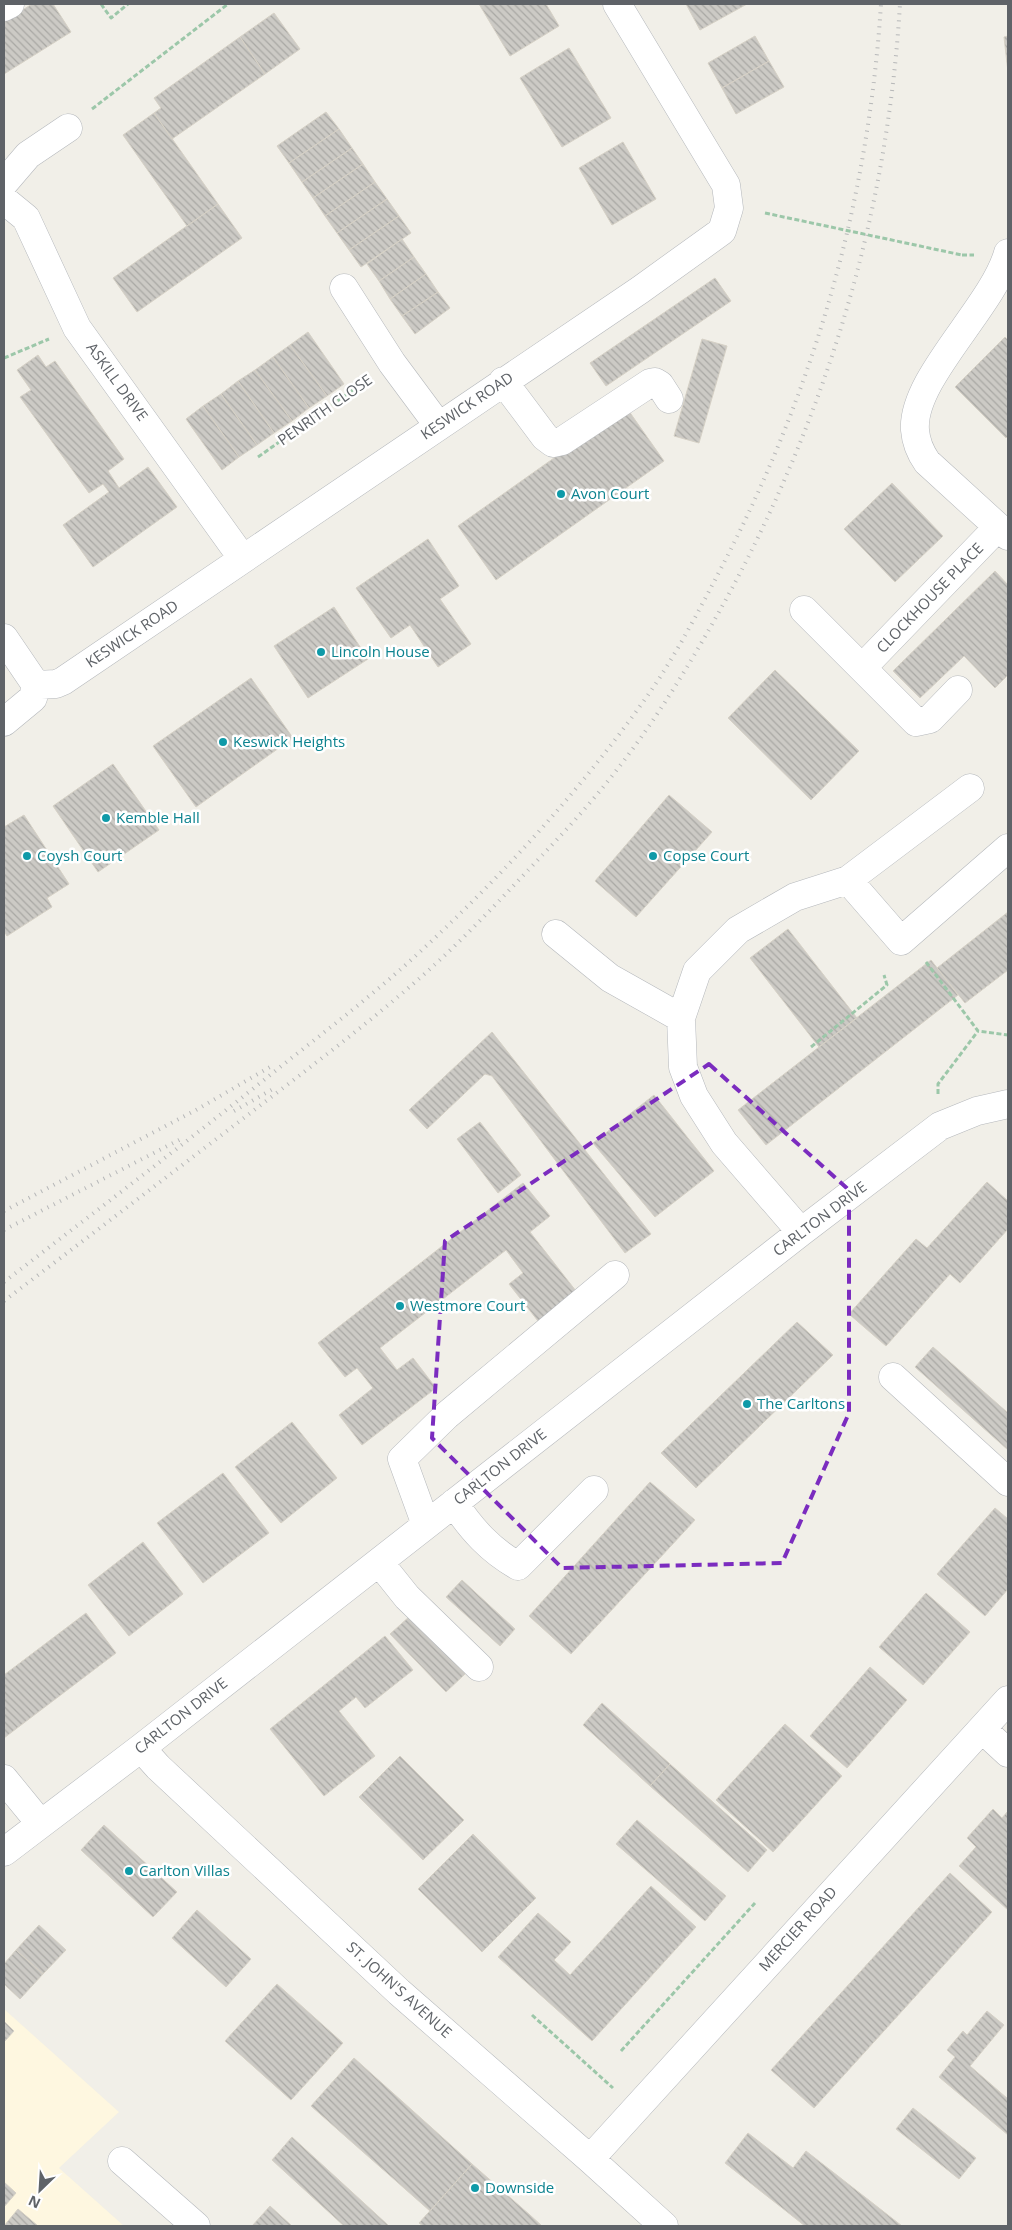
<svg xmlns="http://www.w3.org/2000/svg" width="1012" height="2230" viewBox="0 0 1012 2230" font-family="'Open Sans',sans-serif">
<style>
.commercial{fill:#fef7e0}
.building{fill:url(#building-back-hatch);stroke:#d6d1c6}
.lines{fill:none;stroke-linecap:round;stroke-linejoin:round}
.minor-casing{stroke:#b5b8bc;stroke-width:29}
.path{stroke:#9cc7a9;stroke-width:3;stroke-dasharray:5 2.5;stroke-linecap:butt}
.minor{stroke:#fff;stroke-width:28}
.rail{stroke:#b6b7b8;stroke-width:4;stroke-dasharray:1 6;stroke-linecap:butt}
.path-bridge{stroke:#9cc7a9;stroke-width:3;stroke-dasharray:5 2.5;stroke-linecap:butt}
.marked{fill:none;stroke:#7b2cbf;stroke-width:4;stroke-dasharray:10 6;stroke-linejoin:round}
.culture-dot{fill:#0f9aa8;stroke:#fff;stroke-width:2}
.labels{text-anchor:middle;stroke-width:5;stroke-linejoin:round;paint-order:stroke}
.street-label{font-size:15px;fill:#5f6368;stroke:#fff}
.culture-label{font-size:15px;fill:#0d838f;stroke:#fff;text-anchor:start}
</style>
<defs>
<pattern id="building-back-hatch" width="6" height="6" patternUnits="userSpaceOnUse" patternTransform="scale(1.25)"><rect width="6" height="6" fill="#cccac5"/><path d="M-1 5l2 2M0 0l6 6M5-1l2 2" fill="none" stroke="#a9a8a4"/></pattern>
</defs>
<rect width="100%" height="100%" fill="#f1efe8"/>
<!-- commercial -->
<path class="commercial" d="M4,2009L119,2112L59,2168L124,2226H4Z"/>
<!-- building -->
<path class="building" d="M32,4H53L71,32L4,74V22Z
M479,4H546L559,26L510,56Z
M686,4H747L700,30Z
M274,13L300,49L265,74L240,37Z
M755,36L769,61L722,88L708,63Z
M1008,36V72L1004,37Z
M240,37L265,74L172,139L154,113L161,108L154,98Z
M569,48L611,118L562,147L520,78Z
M769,61L784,87L736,114L722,88Z
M326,112L339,129L289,163L277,146Z
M154,113L218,204L187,226L123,135Z
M339,129L352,148L302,182L289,163Z
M623,142L656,199L612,225L579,168Z
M352,148L363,164L313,198L302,182Z
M363,164L375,182L325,216L313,198Z
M375,182L387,199L337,233L325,216Z
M387,199L399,216L349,250L337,233Z
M218,204L242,238L137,312L113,278Z
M399,216L411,233L361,267L349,250Z
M402,239L414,257L379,281L367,264Z
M414,257L426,274L390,299L379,281Z
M426,274L438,292L402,316L390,299Z
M715,278L731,301L606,386L590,363Z
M438,292L450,308L415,334L402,316Z
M308,332L344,384L327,396L290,345Z
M1005,337L1008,340V436L1006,438L955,387Z
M702,339L727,346L699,443L674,436Z
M290,345L327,396L309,408L273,357Z
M38,355L46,367L55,361L124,459L108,471L119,488L148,467L177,507L93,567L63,525L109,492L103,484L89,493L20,397L31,390L17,370Z
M273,357L309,408L292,421L255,370Z
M255,370L292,421L274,433L238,381Z
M238,381L274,433L257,445L221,394Z
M221,394L257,445L239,457L203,406Z
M203,406L239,457L222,470L186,419Z
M626,407L664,461L496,580L458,526Z
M892,483L943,536L895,582L844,529Z
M428,539L459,586L440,599L471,644L438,667L410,625L391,638L356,588Z
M995,571L1008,585V675L995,688L964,656L920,698L893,671Z
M334,607L368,659L308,698L274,646Z
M775,670L859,751L811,800L728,718Z
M251,678L293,738L196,807L153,746Z
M113,764L159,830L98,872L53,806Z
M669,795L712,832L636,917L595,881Z
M24,815L69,884L47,898L52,907L7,936L4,931V827Z
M1008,912V970L965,1003L937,968Z
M788,929L857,1018L819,1047L750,958Z
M931,960L958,995L766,1145L738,1110Z
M492,1032L651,1234L625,1253L492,1076L485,1074L427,1129L409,1110Z
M654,1095L714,1171L655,1217L593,1143Z
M480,1122L521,1175L498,1193L457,1139Z
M987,1182L1008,1201V1229L960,1283L950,1274L886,1346L849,1314L916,1239L927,1248Z
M523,1183L550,1216L530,1232L576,1291L538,1321L509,1284L523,1273L506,1250L380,1348L397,1370L413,1358L436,1388L362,1445L339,1415L373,1388L357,1368L345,1377L318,1343Z
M797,1322L833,1355L696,1488L661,1453Z
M933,1347L1008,1413V1450L915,1367Z
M292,1422L337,1478L281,1523L235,1467Z
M223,1473L269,1533L203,1583L157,1523Z
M650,1482L695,1520L571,1654L529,1616Z
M995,1508L1008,1519V1589L985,1616L937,1574Z
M143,1542L183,1594L129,1636L88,1585Z
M462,1580L515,1629L500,1646L446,1597Z
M926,1593L970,1632L923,1685L879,1647Z
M86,1613L116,1653L4,1738V1675Z
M410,1616L465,1674L446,1692L390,1634Z
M385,1636L413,1670L365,1708L356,1697L339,1711L375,1756L324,1796L270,1729Z
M870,1667L907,1700L847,1768L810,1736Z
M602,1703L670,1764L650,1786L583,1725Z
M785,1724L842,1776L773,1852L716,1800Z
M400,1756L464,1820L423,1860L359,1797Z
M670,1764L767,1850L748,1872L650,1786Z
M993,1809L1002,1818L1008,1811V1910L959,1866L976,1847L967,1838Z
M637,1820L726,1896L705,1921L616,1844Z
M104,1825L177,1892L153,1917L81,1850Z
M473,1834L536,1898L482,1952L418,1889Z
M950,1873L992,1912L814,2108L771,2070Z
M651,1886L696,1927L592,2041L498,1957L538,1913L571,1942L554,1960L570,1975Z
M197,1910L251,1959L226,1987L172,1938Z
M39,1925L66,1950L43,1974L16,1950Z
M16,1950L43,1974L20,1999L4,1984V1964Z
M277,1984L343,2043L291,2100L225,2041Z
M987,2011L1004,2025L970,2066L1008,2099V2135L939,2077L955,2057L947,2050L963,2031L967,2035Z
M4,2021L14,2031L4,2042Z
M354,2058L472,2164L430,2211L311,2106Z
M913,2108L976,2158L959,2179L896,2129Z
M748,2133L793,2168L806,2151L902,2226H805L725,2163Z
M292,2137L389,2226H344L272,2160Z
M472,2164L530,2215L542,2226H423L419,2223Z
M4,2182L16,2193L4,2207Z
M270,2206L292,2226H252Z
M18,2209L38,2226H4Z"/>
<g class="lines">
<!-- minor casing -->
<g class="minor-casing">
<path id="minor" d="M4,7L10,4
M4,183L28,155L68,128
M4,200L26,218L77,328L243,559
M1008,253C993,307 911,379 915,430C916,443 920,452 927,462L1008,536
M344,288L392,363L438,425
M503,381L545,437L553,443L562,441L650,383L655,382L660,385L669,399
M804,610L916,722L930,719L958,690
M4,638L36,685
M862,668L998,527
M36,685L56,684L63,681L640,290L722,231L729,208L726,185L617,4
M4,722L33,698L36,685
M848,880L901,941L1008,848
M556,934L610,978L681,1018
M801,1232L724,1143L694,1096L683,1067L681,1018L697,971L738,930L795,897L848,880L970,788
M893,1377L1008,1482
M454,1503C472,1530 490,1550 518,1566L594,1490
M426,1525L402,1459L447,1415L615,1275
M379,1562L407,1597L479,1667
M982,1729L1008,1753
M141,1748L158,1767L399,1992L590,2159L664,2226
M4,1779L40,1823
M4,1852L141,1748L801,1232L940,1126L977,1111L1008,1104
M590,2159L1008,1700
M122,2161L196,2226"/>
</g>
<!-- path -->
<path class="path" d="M101,4L111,18L128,4
M92,109L228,4
M962,255H974
M4,358L49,339
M258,457L367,380
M926,962L978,1031L1008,1035
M811,1047L887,985L884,975
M938,1094V1084L978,1031
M532,2015L613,2088
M621,2051L755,1903"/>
<!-- minor -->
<use href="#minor" class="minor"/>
<!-- rail -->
<path class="rail" d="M234,1111L273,1089
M4,1211L196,1110L270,1067
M4,1230L181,1139
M4,1282C96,1211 188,1141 279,1068C328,1029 377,992 423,949C506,872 583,787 648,695C674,658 696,616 717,576C812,396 868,207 881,4
M4,1301C83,1241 161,1181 240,1121C301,1074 363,1028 421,977C454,948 485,916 515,884C551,846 587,809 619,767C664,709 702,644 737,579C831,399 888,207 900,4"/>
<!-- path-bridge -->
<path class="path-bridge" d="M765,213L962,255"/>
</g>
<!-- marked area -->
<path class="marked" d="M709,1064L849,1190V1413L782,1563L562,1568L432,1438L445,1241Z"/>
<!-- markers -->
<g class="culture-dot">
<circle cx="561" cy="494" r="5"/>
<circle cx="321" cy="652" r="5"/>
<circle cx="223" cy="742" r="5"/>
<circle cx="106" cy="818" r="5"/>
<circle cx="27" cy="856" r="5"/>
<circle cx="653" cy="856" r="5"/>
<circle cx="400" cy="1306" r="5"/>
<circle cx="747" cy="1404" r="5"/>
<circle cx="129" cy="1871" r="5"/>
<circle cx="475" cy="2188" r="5"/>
</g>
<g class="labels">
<!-- street labels -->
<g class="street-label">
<text transform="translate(117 382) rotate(54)" y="5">ASKILL DRIVE</text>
<text transform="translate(467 406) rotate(-34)" y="5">KESWICK ROAD</text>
<text transform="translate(325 410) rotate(-35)" y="5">PENRITH CLOSE</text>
<text transform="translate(930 598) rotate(-46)" y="5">CLOCKHOUSE PLACE</text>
<text transform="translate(132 634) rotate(-34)" y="5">KESWICK ROAD</text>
<text transform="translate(820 1219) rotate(-37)" y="5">CARLTON DRIVE</text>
<text transform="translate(500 1467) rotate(-38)" y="5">CARLTON DRIVE</text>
<text transform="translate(181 1716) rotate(-38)" y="5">CARLTON DRIVE</text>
<text transform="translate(798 1929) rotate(-48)" y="5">MERCIER ROAD</text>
<text transform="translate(399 1990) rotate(42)" y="5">ST. JOHN'S AVENUE</text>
</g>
<!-- culture labels -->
<g class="culture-label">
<text x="571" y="499">Avon Court</text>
<text x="331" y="657">Lincoln House</text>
<text x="233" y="747">Keswick Heights</text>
<text x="116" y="823">Kemble Hall</text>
<text x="37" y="861">Coysh Court</text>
<text x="663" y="861">Copse Court</text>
<text x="410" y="1311">Westmore Court</text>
<text x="757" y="1409">The Carltons</text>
<text x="139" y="1876">Carlton Villas</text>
<text x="485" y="2193">Downside</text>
</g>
</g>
<!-- border -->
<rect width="1012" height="2230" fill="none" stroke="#5f6368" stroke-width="10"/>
<!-- north arrow -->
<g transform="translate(40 2190) rotate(205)" stroke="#ffffff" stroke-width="4" paint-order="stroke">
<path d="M0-4L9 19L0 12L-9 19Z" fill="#5f6368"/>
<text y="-8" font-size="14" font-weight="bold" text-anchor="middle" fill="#5f6368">N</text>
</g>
</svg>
